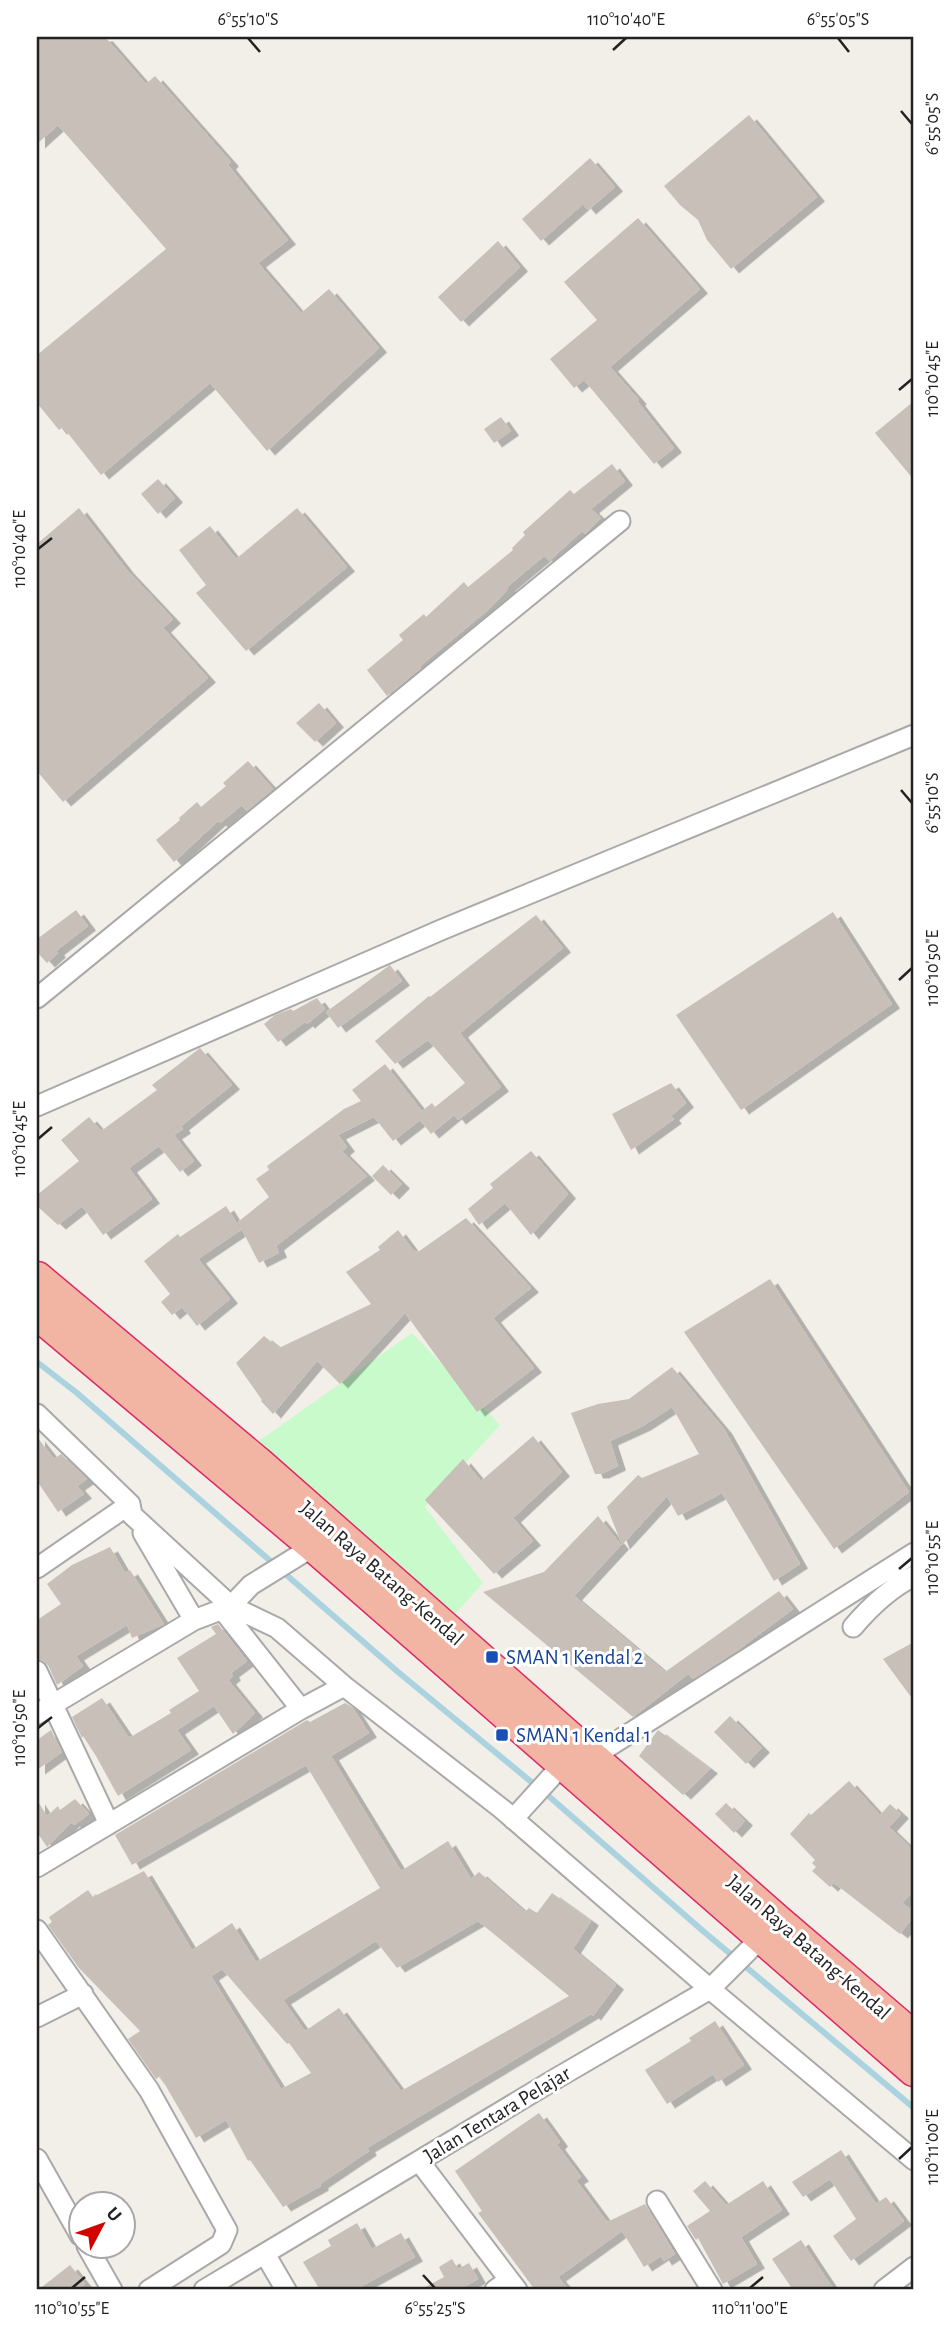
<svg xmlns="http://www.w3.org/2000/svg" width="951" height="2327" viewBox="0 0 951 2327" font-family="'Alegreya Sans',sans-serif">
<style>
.park{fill:#c8facc}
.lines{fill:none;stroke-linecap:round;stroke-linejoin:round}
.stream{stroke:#aad3df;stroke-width:6}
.building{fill:#c7bfb8;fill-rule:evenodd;filter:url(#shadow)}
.minor-casing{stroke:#a9a9a9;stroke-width:23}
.trunk-casing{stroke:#dc2a67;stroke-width:35}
.minor{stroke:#fff;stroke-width:19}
.trunk{stroke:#f2b4a3;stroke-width:32}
.ticks{fill:none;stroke:#222;stroke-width:2.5}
.transit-dot{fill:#1a4fb4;stroke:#fff;stroke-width:2.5}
.labels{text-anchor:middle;stroke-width:6;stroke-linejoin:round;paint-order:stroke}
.street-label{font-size:21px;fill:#222;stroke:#fff}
.transit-label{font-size:21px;fill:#164399;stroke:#fff;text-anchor:start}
.neatline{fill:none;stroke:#222;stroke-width:2.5}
.ticks-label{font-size:18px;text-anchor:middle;fill:#222}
</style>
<defs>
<filter id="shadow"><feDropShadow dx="8" dy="4.5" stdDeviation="0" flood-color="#0004"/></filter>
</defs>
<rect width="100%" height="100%" fill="#f2efe9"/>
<!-- park -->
<path class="park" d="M412,1333L500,1425L425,1507L483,1583L448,1622L250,1447Z"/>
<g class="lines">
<!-- stream -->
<path class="stream" d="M37,1362L77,1393L398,1672L552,1799L703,1931L914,2108"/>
</g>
<!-- building -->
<path class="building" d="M37,37H105L146,84L155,76L231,162L228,165L288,240L258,263L301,313L329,289L379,348L267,451L210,383L101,475L63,427L59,430L37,403V355L166,249L58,125L37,144Z
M749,115L817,197L731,269L707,240L698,220L680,205L664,186Z
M590,158L615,187L588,210L583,204L541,241L522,219Z
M638,218L700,289L610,367L639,400L637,401L674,448L654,464L584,380L574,388L550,359L597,320L564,282Z
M498,241L520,267L461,322L438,297Z
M914,401V480L875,433Z
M501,417L511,431L494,443L484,429Z
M612,464L625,481L591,509L601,518L585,534L582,531L549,561L544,556L507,587L508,589L488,610L420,666L421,668L387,696L367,670L403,640L399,635L424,614L426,617L464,582L468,587L513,550L512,548L525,535L523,532L570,490L574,494Z
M158,479L175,498L158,514L141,494Z
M79,508L126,569L173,619L163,628L208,678L63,802L37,771V544Z
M297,508L347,567L246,651L196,593L206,585L179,550L210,526L236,559Z
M319,703L336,723L315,742L296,723Z
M248,761L273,789L247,811L242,805L220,823L218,821L174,862L156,840L180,820L179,818L197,802L201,807L226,786L223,783Z
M76,910L88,926L56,951L58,953L47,963L37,952V939Z
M833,912L892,1004L741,1110L676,1015Z
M536,915L563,948L460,1033L501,1087L458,1120L454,1115L431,1134L420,1120L393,1141L374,1117L338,1135L347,1147L342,1151L367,1176L276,1246L279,1253L259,1263L238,1222L269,1197L256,1179L269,1170L267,1166L344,1109L361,1101L352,1090L385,1064L422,1111L432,1103L435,1107L465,1083L428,1040L395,1064L375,1041L429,996L430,997Z
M390,965L402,981L338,1028L326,1012Z
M317,998L325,1009L307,1024L305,1022L278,1042L264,1024L275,1015L291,1009L293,1011Z
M200,1048L232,1085L181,1126L183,1129L174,1135L194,1161L180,1172L159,1146L129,1168L152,1199L103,1235L82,1206L58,1225L37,1206V1195L79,1161L61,1140L89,1117L101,1131L157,1090L152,1085Z
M671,1083L686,1103L671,1116L674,1119L631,1150L612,1114Z
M531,1151L568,1194L531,1235L505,1203L479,1225L468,1209L493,1188L490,1184Z
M383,1165L402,1184L391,1195L372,1176Z
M226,1206L241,1230L198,1259L230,1299L197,1326L182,1307L172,1315L161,1302L170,1294L144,1261L178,1234L180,1237Z
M466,1218L531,1288L493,1318L534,1368L477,1412L405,1313L340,1384L317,1361L273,1414L261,1401L262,1400L236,1363L264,1336L279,1348L371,1304L346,1272L380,1250L378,1247L398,1230L413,1250L418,1252Z
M770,1279L909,1492L834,1549L684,1332Z
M672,1367L724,1429L800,1564L774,1581L722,1493L678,1516L667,1496L622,1545L607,1507L638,1475L642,1478L699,1454L672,1407L643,1426L610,1441L618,1466L601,1474H595L571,1413L598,1404L629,1399Z
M533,1436L562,1472L513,1518L533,1541L494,1574L425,1500L463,1459L481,1481Z
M37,1437L54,1459L61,1454L87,1479L77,1486L84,1494L58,1512L37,1481Z
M598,1516L621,1545L574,1596L665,1672L779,1591L793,1609L738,1650L693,1679L688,1674L633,1717L483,1592L544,1572Z
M110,1547L125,1573L130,1570L164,1624L132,1638L127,1625L76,1656L83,1666L57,1685L48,1665L43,1661L37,1659V1620L61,1604L47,1584L72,1565Z
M218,1624L247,1661L231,1673L233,1676L228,1680L255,1713L233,1734L214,1706L177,1730L191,1750L118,1796L96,1756L83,1736L82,1738L72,1717L102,1698L129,1738L171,1713L169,1710L199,1691L177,1658L216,1634L211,1627Z
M914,1642V1701L883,1659Z
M345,1703L352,1707L369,1733L331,1756L401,1871L448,1841L471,1879L479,1872L525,1912L529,1908L537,1913L552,1893L591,1921L573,1949L616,1985L593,2016L591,2014L367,2148L369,2151L320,2184L321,2186L283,2207L250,2160L248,2161L226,2120L196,2138L160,2076L156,2079L128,2039L140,2031L79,1968L48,1925L52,1922L49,1917L88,1890L93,1897L144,1871L192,1950L232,1923L256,1962L380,1888L306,1765L132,1865L115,1835L307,1720L310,1722ZM478,1921L569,1996L401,2091L339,2008L305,2031L283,2000L376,1941L397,1968ZM222,1969L287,2044L289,2043L311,2073L281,2089L211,1976Z
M730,1716L762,1748L746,1764L714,1732Z
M51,1730L62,1752L37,1770V1740Z
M658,1730L710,1769L683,1795L639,1756Z
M849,1781L880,1815L890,1804L901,1814L889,1827L914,1851V1890L902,1903L914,1912V1916L900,1934L834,1883L830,1887L812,1871L816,1867L812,1863L815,1860L790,1834L809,1813L811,1815Z
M75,1799L89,1814L74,1825L72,1822L47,1847L37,1832V1800L47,1816L58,1806L60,1810Z
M726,1803L745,1821L734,1833L715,1814Z
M715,2021L744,2065L718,2082L713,2074L667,2104L645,2070L691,2041L689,2038Z
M539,2113L560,2142L557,2145L581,2177L576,2180L607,2222L645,2204L675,2254L664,2261L661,2256L644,2267L622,2231L558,2277L569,2290H535L478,2213L482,2211L455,2171Z
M841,2150L876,2204L886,2197L904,2221L851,2261L833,2236L856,2219L830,2179L803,2197L792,2182Z
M705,2181L726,2205L763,2181L782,2210L741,2237L757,2264L723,2284L698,2238L696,2240L687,2226L710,2211L693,2191Z
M357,2223L372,2249L401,2233L415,2257L355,2290H320L303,2262L331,2246L328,2240Z
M801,2240L814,2260L834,2290H793L772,2259Z
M452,2259L458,2269L469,2263L478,2279L459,2290H420L444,2277L439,2267Z
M70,2265L85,2284L78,2290H38Z"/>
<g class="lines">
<!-- minor casing -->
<g class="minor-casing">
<path id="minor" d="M37,998L620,521
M37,1106L441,930L914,735
M37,1414L130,1504
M130,1504L132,1515L231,1606L277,1628L344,1686L502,1809L710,1989L914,2160
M143,1533L194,1620
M37,1568L130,1504
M222,1609L301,1709
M853,1627C870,1607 890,1588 914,1576
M37,1671L109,1824
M37,1714L194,1620L231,1606L251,1585L314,1546
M595,1760L608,1747L914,1553
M513,1819L563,1764
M37,1867L301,1709L344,1686
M37,1930L149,2090L227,2230L221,2244L149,2290
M37,2017L83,1994
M37,2159L80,2235
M419,2161L517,2290
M657,2201L712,2290
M87,2246L112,2290
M265,2254L286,2290
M204,2290L557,2078L710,1989L768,1931
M495,2290L509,2280
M884,2290L914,2267"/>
</g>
<!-- trunk casing -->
<g class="trunk-casing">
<path id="trunk" d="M37,1278L260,1465L776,1920L914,2038
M37,1313L314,1546L914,2070"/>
</g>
<!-- minor -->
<use href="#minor" class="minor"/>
<!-- trunk -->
<use href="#trunk" class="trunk"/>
</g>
<!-- ticks -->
<path class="ticks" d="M248,38L260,52M838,38L849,52M613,50L626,38M901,111L912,124M899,390L912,379M38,549L52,538M901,790L912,803M899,980L912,968M38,1139L52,1127M899,1569L912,1558M38,1728L52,1717M899,2159L912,2147M423,2275L435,2288M72,2288L85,2277M750,2288L763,2277"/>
<!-- markers -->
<g class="transit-dot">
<rect x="485" y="1650" width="14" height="14" rx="3.5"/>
<rect x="495" y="1728" width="14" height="14" rx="3.5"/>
</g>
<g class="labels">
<!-- street labels -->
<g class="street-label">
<text transform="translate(382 1573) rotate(41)" y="7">Jalan Raya Batang-Kendal</text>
<text transform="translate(809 1947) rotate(41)" y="7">Jalan Raya Batang-Kendal</text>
<text transform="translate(497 2114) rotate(-31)" y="7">Jalan Tentara Pelajar</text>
</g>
<!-- transit labels -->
<g class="transit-label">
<text x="506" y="1664">SMAN 1 Kendal 2</text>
<text x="516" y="1742">SMAN 1 Kendal 1</text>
</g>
</g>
<!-- border -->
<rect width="951" height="2327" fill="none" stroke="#ffffff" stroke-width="77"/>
<!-- north arrow -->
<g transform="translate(102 2225) rotate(49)"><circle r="33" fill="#ffffff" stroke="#a7a7a7" stroke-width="2"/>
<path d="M0-5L12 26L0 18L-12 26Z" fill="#d40000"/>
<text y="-10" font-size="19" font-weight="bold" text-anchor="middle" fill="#222222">U</text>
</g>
<rect x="38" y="38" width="874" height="2250" class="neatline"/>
<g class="ticks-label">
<text x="248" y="25">6°55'10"S</text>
<text x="626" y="25">110°10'40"E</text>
<text x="838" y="25">6°55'05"S</text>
<text transform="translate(932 124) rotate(-90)" y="6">6°55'05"S</text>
<text transform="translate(932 379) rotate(-90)" y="6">110°10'45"E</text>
<text transform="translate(19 549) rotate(-90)" y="6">110°10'40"E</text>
<text transform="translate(932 803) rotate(-90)" y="6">6°55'10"S</text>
<text transform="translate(932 968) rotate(-90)" y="6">110°10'50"E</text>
<text transform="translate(19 1139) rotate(-90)" y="6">110°10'45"E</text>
<text transform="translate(932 1558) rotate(-90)" y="6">110°10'55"E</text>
<text transform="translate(19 1728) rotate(-90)" y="6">110°10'50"E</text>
<text transform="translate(932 2147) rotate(-90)" y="6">110°11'00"E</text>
<text x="72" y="2314">110°10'55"E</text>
<text x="435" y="2314">6°55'25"S</text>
<text x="750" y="2314">110°11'00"E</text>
</g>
</svg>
